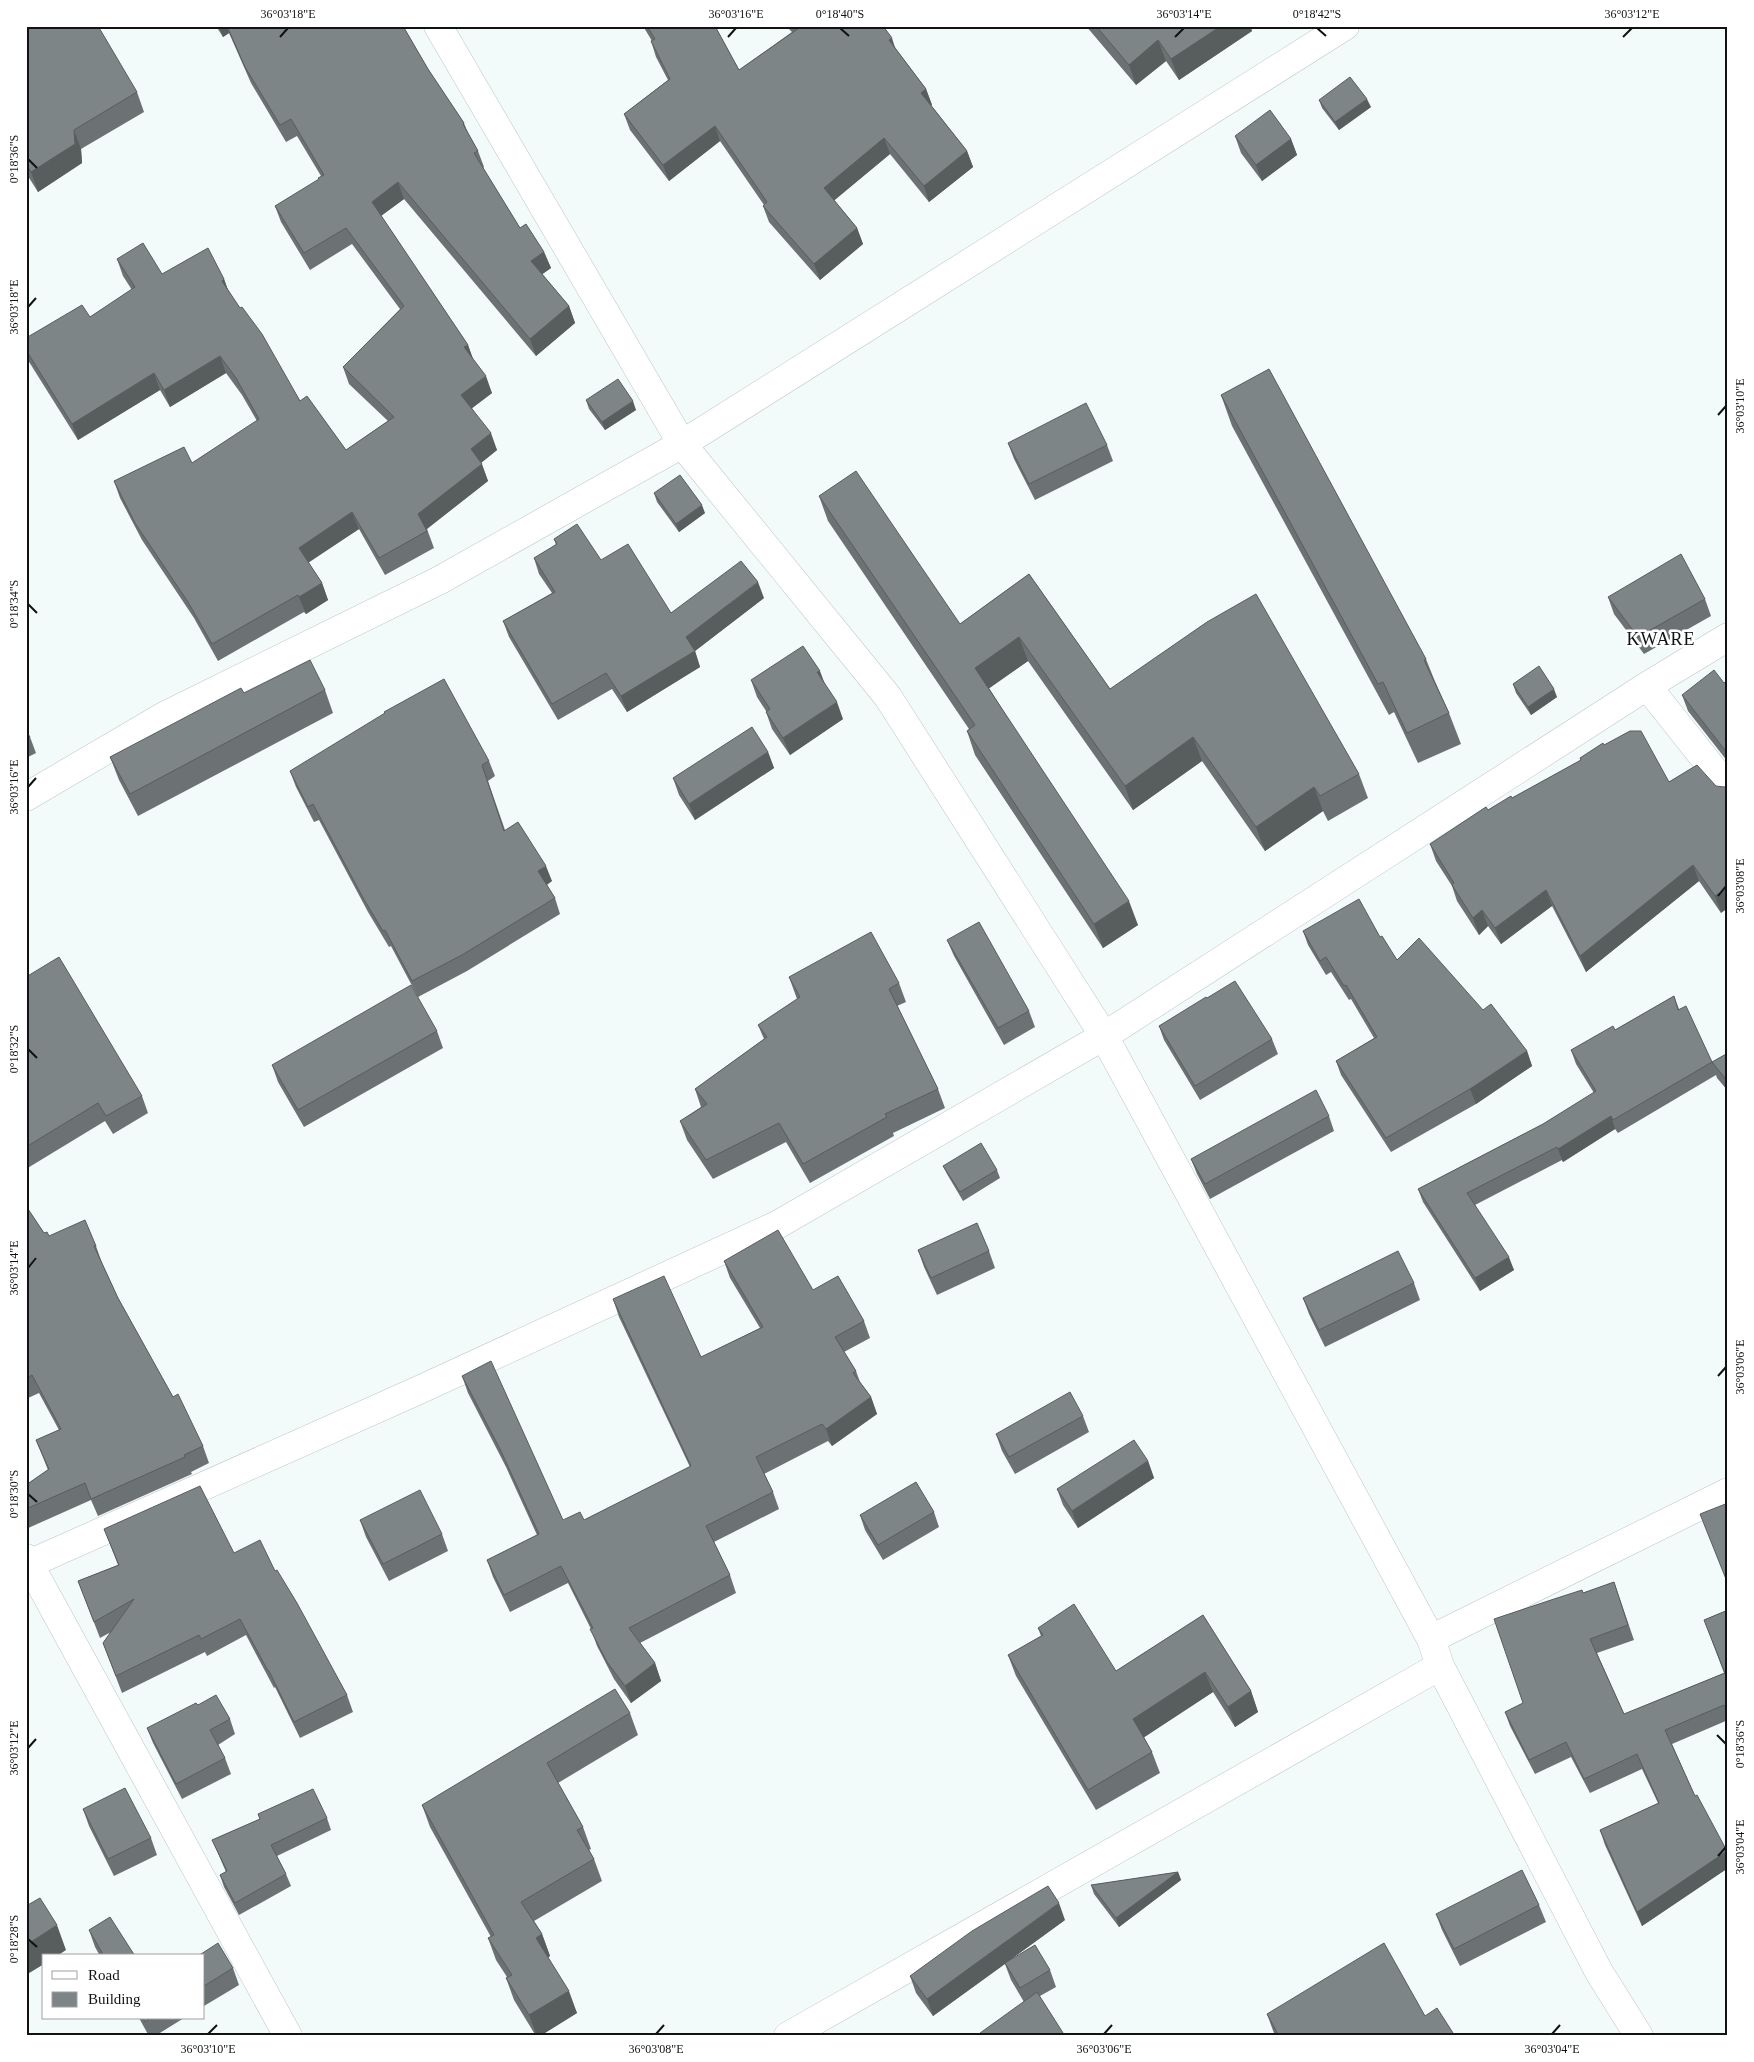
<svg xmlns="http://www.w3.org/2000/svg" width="1754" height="2062" viewBox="0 0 1754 2062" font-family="Georgia,serif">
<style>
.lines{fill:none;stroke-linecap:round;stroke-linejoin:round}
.street-casing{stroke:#bfc6c7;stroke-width:29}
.street{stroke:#fff;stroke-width:28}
.wall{fill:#6c7273}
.shaded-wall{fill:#585d5e}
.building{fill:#7e8586;stroke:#585d5e}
.ticks{fill:none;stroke:#101213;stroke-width:2}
.labels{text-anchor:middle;stroke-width:5;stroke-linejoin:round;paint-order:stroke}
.quarter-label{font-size:18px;letter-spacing:1px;fill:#101213;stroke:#fff}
.neatline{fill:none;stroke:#101213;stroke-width:2}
.ticks-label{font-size:12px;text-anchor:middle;fill:#101213}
</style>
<rect width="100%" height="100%" fill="#f2fafa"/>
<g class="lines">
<!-- street casing -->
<g class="street-casing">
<path id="street" d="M438,26L682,444L888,697L1104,1036L1431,1639L1440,1666L1599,1972L1639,2036
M1647,686L1728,788
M26,797L164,716L440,580L682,444L1345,26
M26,1558L288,2036
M29,1564L419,1390L777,1225L1104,1036L1647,686L1728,637
M1431,1639L1728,1492
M788,2036L1440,1666"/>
</g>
<!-- street -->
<use href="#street" class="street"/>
</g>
<!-- wall -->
<path class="wall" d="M26,26L137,92L144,112L81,149L82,163L38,192L26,173Z
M216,26H403L428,69L464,123L468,133L478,151L484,167L483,168L520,228L544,252L551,268L542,274L569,306L575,323L536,356L404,199L381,216L468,345L473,359L492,393L472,408L497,450L481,463L488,481L427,529L434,548L385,575L359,529L308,562L322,583L328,600L306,614L304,612L218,661L194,618L142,540L120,498L114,481L192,463L257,421L242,395L226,373L170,407L160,390L78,440L26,357V338L90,317L132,290L123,276L117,259L162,274L224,279L228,290L300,401L346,450L388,421L349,384L343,367L400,309L352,244L310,270L281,222L275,206L319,180L321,176L297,136L286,142L251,83L229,33L223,37Z
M643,26H715L739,70L792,32L786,26H883L896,49L926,89L932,105H931L967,151L973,167L929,202L890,154L834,200L857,228L863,244L820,280L769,222L763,206L764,205L720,141L669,181L630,130L624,114L668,80L656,57L651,41H652Z
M1086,26H1250L1252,31L1179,80L1166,61L1136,85Z
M1319,100L1371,107L1339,130L1322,108Z
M1235,136L1291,139L1297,155L1262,181L1241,153Z
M1221,395L1426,659L1434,679L1449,713L1461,744L1418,763L1394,712L1389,715L1232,426Z
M586,400L636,410L605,430L589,409Z
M1008,443L1107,445L1113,461L1035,500L1014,459Z
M654,493L705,513L679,532L657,502Z
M819,496L960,624L1029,574L1110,689L1359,774L1368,798L1328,821L1323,811L1265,851L1202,761L1133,810L1028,661L989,688L1138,925L1103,948L975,755L967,731L969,729L828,521Z
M554,539L601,560L671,613L764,598L695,651L700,667L627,712L612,689L558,720L509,637L503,621L552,593L539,574L534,558L556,545Z
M1608,597L1705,599L1711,616L1644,654L1614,614Z
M751,680L843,719L790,755L772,729L766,712V711L757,697Z
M1728,680V762L1688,711L1682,695L1724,683Z
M1513,684L1557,697L1531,715L1516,693Z
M325,690L333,713L138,816L119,780L110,757L244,693Z
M26,731L30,737L36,753L26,758Z
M1604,745L1669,782L1697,765L1721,913L1699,881L1586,972L1552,906L1501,944L1488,926L1479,935L1457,901L1452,886L1436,861L1430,844L1488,810L1512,798L1581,760L1580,758Z
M768,752L774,768L695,820L679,795L673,778Z
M489,761L495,776L488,781L505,830L552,881L547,885L555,898L560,914L467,971L418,997L391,946L389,947L368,912L319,820L314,822L296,787L290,771Z
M1303,931L1380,937L1397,960L1483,1010L1527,1051L1532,1066L1476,1104L1391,1152L1341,1075L1336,1061L1374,1038L1351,999L1349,1000L1331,972L1326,975L1308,945Z
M947,940L1029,1011L1035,1027L1004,1045L954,956Z
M26,977L142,1096L148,1113L113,1134L105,1121L26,1169Z
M789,977L899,983L906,1002L897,1006L938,1089L945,1108L893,1133L894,1136L810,1183L786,1142L713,1179L687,1140L680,1121L701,1107L695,1089L764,1039L758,1025L797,999Z
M1674,996L1679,1009L1712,1062L1728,1053V1091L1717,1078L1716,1075L1618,1133L1615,1129L1563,1162L1562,1160L1475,1205L1514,1270L1480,1291L1423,1202L1418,1189L1543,1124L1594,1093L1576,1064L1571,1050L1615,1030Z
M1207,998L1272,1039L1278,1054L1200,1100L1164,1040L1159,1026Z
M437,1031L443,1048L304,1127L278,1082L272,1065Z
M1329,1116L1334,1131L1210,1199L1197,1174L1191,1159Z
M943,1166L997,1170L1000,1178L963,1201L947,1174Z
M26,1206L44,1233L49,1236L96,1246L102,1263L118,1298L173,1397L203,1446L209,1463L191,1472L192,1474L98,1516L91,1500L26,1529V1485L48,1470L36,1440L59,1430L39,1393L26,1399Z
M918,1250L989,1251L995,1268L937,1295L924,1267Z
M724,1261L813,1290L864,1321L870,1338L844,1352L856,1371L860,1382L871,1397L877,1414L832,1446L828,1441L764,1474L773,1492L779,1509L714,1542L730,1575L736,1593L640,1643L655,1663L661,1681L631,1703L614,1679L597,1646L591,1629L568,1583L510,1612L493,1577L487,1560L537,1535L506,1467L468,1393L462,1376L563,1520H584L690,1467L619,1317L613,1299L701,1357L760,1328L730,1278Z
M1414,1283L1420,1300L1325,1347L1309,1314L1303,1298Z
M1083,1416L1089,1432L1015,1474L1002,1451L996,1434Z
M1148,1461L1154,1478L1078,1528L1063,1505L1057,1489Z
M934,1512L939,1527L883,1560L865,1530L860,1515Z
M360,1520L442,1534L448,1551L389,1581L366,1537Z
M104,1529L234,1553L275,1571L347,1695L353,1712L300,1738L275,1687L274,1688L246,1635L207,1656L205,1652L122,1693L103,1643L111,1632L100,1638L78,1581L118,1565Z
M1614,1582L1634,1640L1597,1653L1624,1714L1724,1673L1704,1620L1728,1610V1720L1672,1744L1695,1796L1727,1851L1728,1854V1868L1642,1926L1605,1845L1600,1830L1658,1803L1642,1769L1590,1793L1571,1757L1535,1774L1510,1726L1505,1712L1523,1703L1583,1593Z
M1203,1615L1251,1691L1258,1712L1235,1727L1213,1692L1144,1737L1152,1752L1160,1773L1096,1810L1016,1676L1008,1655L1041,1636L1038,1628L1116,1671Z
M198,1705L230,1719L235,1734L218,1745L225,1758L231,1774L182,1799L153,1743L147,1728Z
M630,1713L638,1735L558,1783L583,1827L591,1849L589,1850L594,1859L602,1881L534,1921L542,1934L550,1956L548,1957L577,2013L540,2036H536L514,2000L506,1978L507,1977L496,1960L488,1938L491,1937L430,1827L422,1805Z
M83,1809L151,1838L157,1855L114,1876L89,1826Z
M258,1814L327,1818L331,1830L277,1856L286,1874L291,1886L239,1915L224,1887L220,1875L226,1872L217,1851L212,1840L260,1819Z
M1178,1872L1181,1880L1119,1927L1094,1894L1091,1885Z
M1539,1905L1546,1922L1460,1966L1442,1930L1436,1914Z
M1065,1920L1007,1962L1050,1970L1056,1987L1040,1996L1024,2002L1011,1980L1005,1964L933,2016L916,1993L910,1976Z
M89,1930L135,1956H100L95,1947Z
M204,1956L233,1968L239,1985L204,2006Z
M1267,2014L1425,2016L1455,2036H1275Z
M139,2018H184L155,2036H149Z"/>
<!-- shaded-wall -->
<path class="shaded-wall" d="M219,26H226L229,33L223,37Z
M1221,26H1250L1252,31L1179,80L1171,59Z
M892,38L897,54L889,40Z
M1158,40L1166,61L1136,85L1129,65Z
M926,89L932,105L927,109L921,93Z
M1367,99L1371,107L1339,130L1335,122Z
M715,126L720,141L669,181L663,165Z
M74,130L81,149L82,163L38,192L31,172Z
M884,138L890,154L830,204L824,188Z
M1291,139L1297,155L1262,181L1256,165Z
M967,151L973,167L929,202L924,186Z
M398,182L404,199L378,218L372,202Z
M857,228L863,244L820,280L814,264Z
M544,252L551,268L537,278L531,261Z
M224,279L230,296L222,281Z
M569,306L575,323L536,356L530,339Z
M468,345L474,362L464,347Z
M220,356L226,373L170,407L164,390Z
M154,373L160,390L78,440L72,424Z
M486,376L492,393L467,412L461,395Z
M633,401L636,410L605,430L602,422Z
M491,433L497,450L477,466L471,449Z
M482,464L488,481L424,531L418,514Z
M702,505L705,513L679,532L676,524Z
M352,512L359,529L305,565L299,548Z
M758,582L764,598L695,651L700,667L627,712L621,696L686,637Z
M322,583L328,600L306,614L299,597Z
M1019,637L1028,661L984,692L975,668Z
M820,671L826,687L817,672Z
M1554,689L1557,697L1531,715L1528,707Z
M837,702L843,719L790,755L783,738Z
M1193,737L1202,761L1133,810L1125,786Z
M768,752L774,768L695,820L689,804Z
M1314,787L1323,811L1265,851L1256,827Z
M1693,865L1699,881L1586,972L1580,956Z
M546,866L552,881L544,886L538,871Z
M1728,887V908L1721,913L1715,896Z
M1546,890L1552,906L1501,944L1495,928Z
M1129,901L1138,925L1103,948L1094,924Z
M1482,910L1488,926L1479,935L1473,918Z
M1527,1051L1532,1066L1476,1104L1470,1089Z
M1611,1116L1615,1129L1563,1162L1558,1149Z
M1509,1257L1514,1270L1480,1291L1475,1278Z
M871,1397L877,1414L832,1446L826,1429Z
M1148,1461L1154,1478L1078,1528L1072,1511Z
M655,1663L661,1681L631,1703L625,1686Z
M1205,1672L1213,1692L1140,1740L1133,1719Z
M1251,1691L1258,1712L1235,1727L1228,1707Z
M1727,1851L1728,1854V1868L1642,1926L1637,1912Z
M1178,1872L1181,1880L1119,1927L1116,1918Z
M1059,1903L1065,1920L933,2016L927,1999Z
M57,1925L66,1950L57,1956H44V1964L26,1975V1945Z
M542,1934L550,1956L544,1960L536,1938Z
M569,1991L577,2013L540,2036H537L529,2015Z"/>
<!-- building -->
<path class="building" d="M26,26H98L137,92L74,130L75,144L31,172L26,164Z
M227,26H403L428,69L464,123L463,124L478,151L474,153L520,228L526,224L544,252L531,261L569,306L530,339L398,182L372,202L468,345L464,347L486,376L461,395L491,433L471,449L482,464L418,514L427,531L379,558L352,512L299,548L322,583L299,597L298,595L212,644L188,602L135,523L114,481L184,447L192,463L259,419L236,378L220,356L164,390L154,373L72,424L26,350V338L82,305L90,317L135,287L117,259L143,243L162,274L208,248L224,279L222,281L240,308L242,307L262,334L300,401L307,396L346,450L394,417L343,367L404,306L346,228L304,253L275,206L319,179L318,178L324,175L291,119L280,125L245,67Z
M647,26H715L739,70L799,28L797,26H883L892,38L889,40L926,89L921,93L967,151L924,186L884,138L824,188L857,228L814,264L763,206L767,202L715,126L663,165L624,114L670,79L651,41L655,39Z
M1096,26H1221L1171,59L1158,40L1129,65Z
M1350,77L1367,99L1335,122L1319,100Z
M1270,110L1291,139L1256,165L1235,136Z
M1269,369L1426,659L1424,660L1449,713L1407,733L1383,682L1378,684L1221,395Z
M618,379L633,401L602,422L586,400Z
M1086,403L1107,445L1029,484L1008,443Z
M856,471L960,624L1029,574L1110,689L1207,622L1256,594L1359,774L1320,796L1314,787L1256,827L1193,737L1125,786L1019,637L975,668L1129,901L1094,924L967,731L975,725L819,496Z
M680,475L702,505L676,524L654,493Z
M577,524L601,560L628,544L671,613L741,561L758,582L686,637L695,651L621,696L606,673L552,704L503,621L555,592L534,558L557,544L554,539Z
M1681,554L1705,599L1638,637L1608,597Z
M803,646L820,671L817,672L837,702L783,738L766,712L770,709L751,680Z
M310,660L325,690L130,794L110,757L241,688L244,693Z
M1539,666L1554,689L1528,707L1513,684Z
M1714,670L1724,683L1728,680V754L1682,695Z
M444,679L489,761L482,765L504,831L518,822L546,866L538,871L555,898L462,955L412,981L385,930L383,931L362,896L313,804L308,807L290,771L385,713L384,712Z
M752,727L768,752L689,804L673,778Z
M26,731L30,737L26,740Z
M1630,731H1641L1669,782L1697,765L1716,786L1724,787L1728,786V887L1715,896L1693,865L1580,956L1546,890L1495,928L1482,910L1473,918L1452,885L1454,883L1430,844L1486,807L1488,810L1511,796L1512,798L1581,760L1580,758L1603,743L1604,745Z
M1359,899L1380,937L1382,936L1397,960L1419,938L1483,1010L1491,1004L1527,1051L1470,1089L1386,1138L1336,1061L1377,1037L1346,985L1344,986L1326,957L1320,961L1303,931Z
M979,922L1029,1011L998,1028L947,940Z
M871,932L899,983L889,989L938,1089L885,1114L887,1117L803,1164L779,1123L706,1160L680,1121L707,1104L695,1089L767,1037L758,1025L800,997L789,977Z
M59,957L142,1096L106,1116L98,1103L26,1147V977Z
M1235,981L1272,1039L1195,1086L1159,1026L1206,997L1207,998Z
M411,985L437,1031L298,1110L272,1065Z
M1674,996L1678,1010L1686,1006L1712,1062L1613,1120L1611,1116L1558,1149L1557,1147L1467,1193L1509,1257L1475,1278L1418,1189L1543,1124L1596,1091L1571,1050L1613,1026L1615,1030Z
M1728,1053V1082L1712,1062Z
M1316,1090L1329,1116L1205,1184L1191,1159Z
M981,1143L997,1170L960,1192L943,1166Z
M26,1206L44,1233L47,1232L49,1236L85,1220L96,1246H94L118,1298L173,1397L178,1394L203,1446L184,1455L185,1457L91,1499L85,1483L26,1509V1485L49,1469L36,1440L61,1429L32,1375L26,1379Z
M977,1223L989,1251L931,1278L918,1250Z
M778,1230L813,1290L838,1276L864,1321L835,1337L856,1371L853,1373L871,1397L826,1429L822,1424L756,1457L773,1492L706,1526L730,1575L629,1628L655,1663L625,1686L607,1662L590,1629L593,1628L561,1566L504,1595L487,1560L539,1534L500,1449L462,1376L491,1361L563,1520L580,1512L584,1520L691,1466L613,1299L664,1276L701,1357L763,1327L724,1261Z
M1398,1251L1414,1283L1319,1330L1303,1298Z
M1070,1392L1083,1416L1009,1457L996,1434Z
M1134,1440L1148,1461L1072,1511L1057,1489Z
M916,1482L934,1512L878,1545L860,1515Z
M200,1486L234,1553L260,1540L275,1571L277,1570L297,1603L347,1695L294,1722L269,1671H268L240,1619L201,1639L199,1635L116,1676L103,1643L134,1599L94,1622L78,1581L119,1565L104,1529Z
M420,1490L442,1534L383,1564L360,1520Z
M1728,1503V1584L1700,1514Z
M1614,1582L1628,1625L1590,1639L1624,1714L1725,1673L1704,1620L1728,1610V1711H1727L1724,1705L1665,1730L1695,1796L1697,1795L1727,1851L1637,1912L1600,1830L1659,1803L1637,1754L1584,1779L1566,1742L1529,1760L1505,1712L1523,1703L1494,1619L1551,1600L1582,1590L1583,1593Z
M1074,1604L1116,1671L1203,1615L1251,1691L1228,1707L1205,1672L1133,1719L1152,1752L1088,1790L1008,1655L1043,1635L1038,1628Z
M615,1689L630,1713L547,1763L583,1827L577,1830L594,1859L521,1902L542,1934L536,1938L569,1991L529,2015L506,1978L512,1975L488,1938L494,1935L422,1805Z
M216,1695L230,1719L210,1730L225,1758L176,1784L147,1728L196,1703L198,1705Z
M125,1788L151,1838L108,1859L83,1809Z
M313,1789L327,1818L271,1845L286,1874L235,1903L220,1875L227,1871L212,1840L260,1819L258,1814Z
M1522,1870L1539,1905L1454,1949L1436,1914Z
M1178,1872L1116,1918L1091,1885Z
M1048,1886L1059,1903L927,1999L910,1976L972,1931Z
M40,1898L57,1925L26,1945V1906Z
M110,1917L135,1956H104L89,1930Z
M218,1943L233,1968L204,1986V1956H198Z
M1384,1943L1425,2016L1437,2008L1455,2036H1279L1267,2014Z
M1035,1945L1050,1970L1020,1988L1005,1963Z
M1037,1992L1065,2036H976Z
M143,2018H150L145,2022Z"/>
<!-- ticks -->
<path class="ticks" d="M840,28L849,36M1317,28L1326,36M280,37L288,28M728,37L736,28M1175,37L1184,28M1623,37L1632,28M28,159L37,168M28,307L36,298M1718,415L1726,406M28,604L37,613M28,787L36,778M1718,896L1726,886M28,1049L37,1058M28,1268L36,1258M1718,1376L1726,1367M28,1494L37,1502M1717,1735L1726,1744M28,1748L36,1739M1718,1856L1726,1847M28,1939L37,1947M208,2034L217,2025M656,2034L664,2025M1104,2034L1112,2025M1552,2034L1560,2025"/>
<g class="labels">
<!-- quarter labels -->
<g class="quarter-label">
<text x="1661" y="645">KWARE</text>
</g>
</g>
<!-- border -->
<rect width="1754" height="2062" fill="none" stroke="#ffffff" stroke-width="55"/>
<!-- legend -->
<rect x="42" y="1954" width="162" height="65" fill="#ffffff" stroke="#9fa0a1"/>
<rect x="52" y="1971" width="25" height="8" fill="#ffffff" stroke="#9fa0a1"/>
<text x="88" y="1980" font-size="15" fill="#101213">Road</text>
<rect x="52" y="1992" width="25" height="15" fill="#7e8586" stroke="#9fa0a1"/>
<text x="88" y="2004" font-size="15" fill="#101213">Building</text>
<rect x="28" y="28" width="1698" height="2006" class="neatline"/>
<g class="ticks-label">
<text x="288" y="18">36°03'18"E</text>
<text x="736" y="18">36°03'16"E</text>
<text x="840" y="18">0°18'40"S</text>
<text x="1184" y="18">36°03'14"E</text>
<text x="1317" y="18">0°18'42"S</text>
<text x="1632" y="18">36°03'12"E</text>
<text transform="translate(14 159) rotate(-90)" y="4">0°18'36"S</text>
<text transform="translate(14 307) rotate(-90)" y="4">36°03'18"E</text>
<text transform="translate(1740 406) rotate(-90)" y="4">36°03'10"E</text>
<text transform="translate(14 604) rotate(-90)" y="4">0°18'34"S</text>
<text transform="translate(14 787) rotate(-90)" y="4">36°03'16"E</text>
<text transform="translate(1740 886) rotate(-90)" y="4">36°03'08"E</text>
<text transform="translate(14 1049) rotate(-90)" y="4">0°18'32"S</text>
<text transform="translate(14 1268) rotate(-90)" y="4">36°03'14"E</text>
<text transform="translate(1740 1367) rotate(-90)" y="4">36°03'06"E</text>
<text transform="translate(14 1494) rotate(-90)" y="4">0°18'30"S</text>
<text transform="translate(1740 1744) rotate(-90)" y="4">0°18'36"S</text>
<text transform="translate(14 1748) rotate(-90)" y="4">36°03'12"E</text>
<text transform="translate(1740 1847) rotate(-90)" y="4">36°03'04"E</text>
<text transform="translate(14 1939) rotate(-90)" y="4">0°18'28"S</text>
<text x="208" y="2053">36°03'10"E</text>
<text x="656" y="2053">36°03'08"E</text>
<text x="1104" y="2053">36°03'06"E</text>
<text x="1552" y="2053">36°03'04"E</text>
</g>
</svg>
